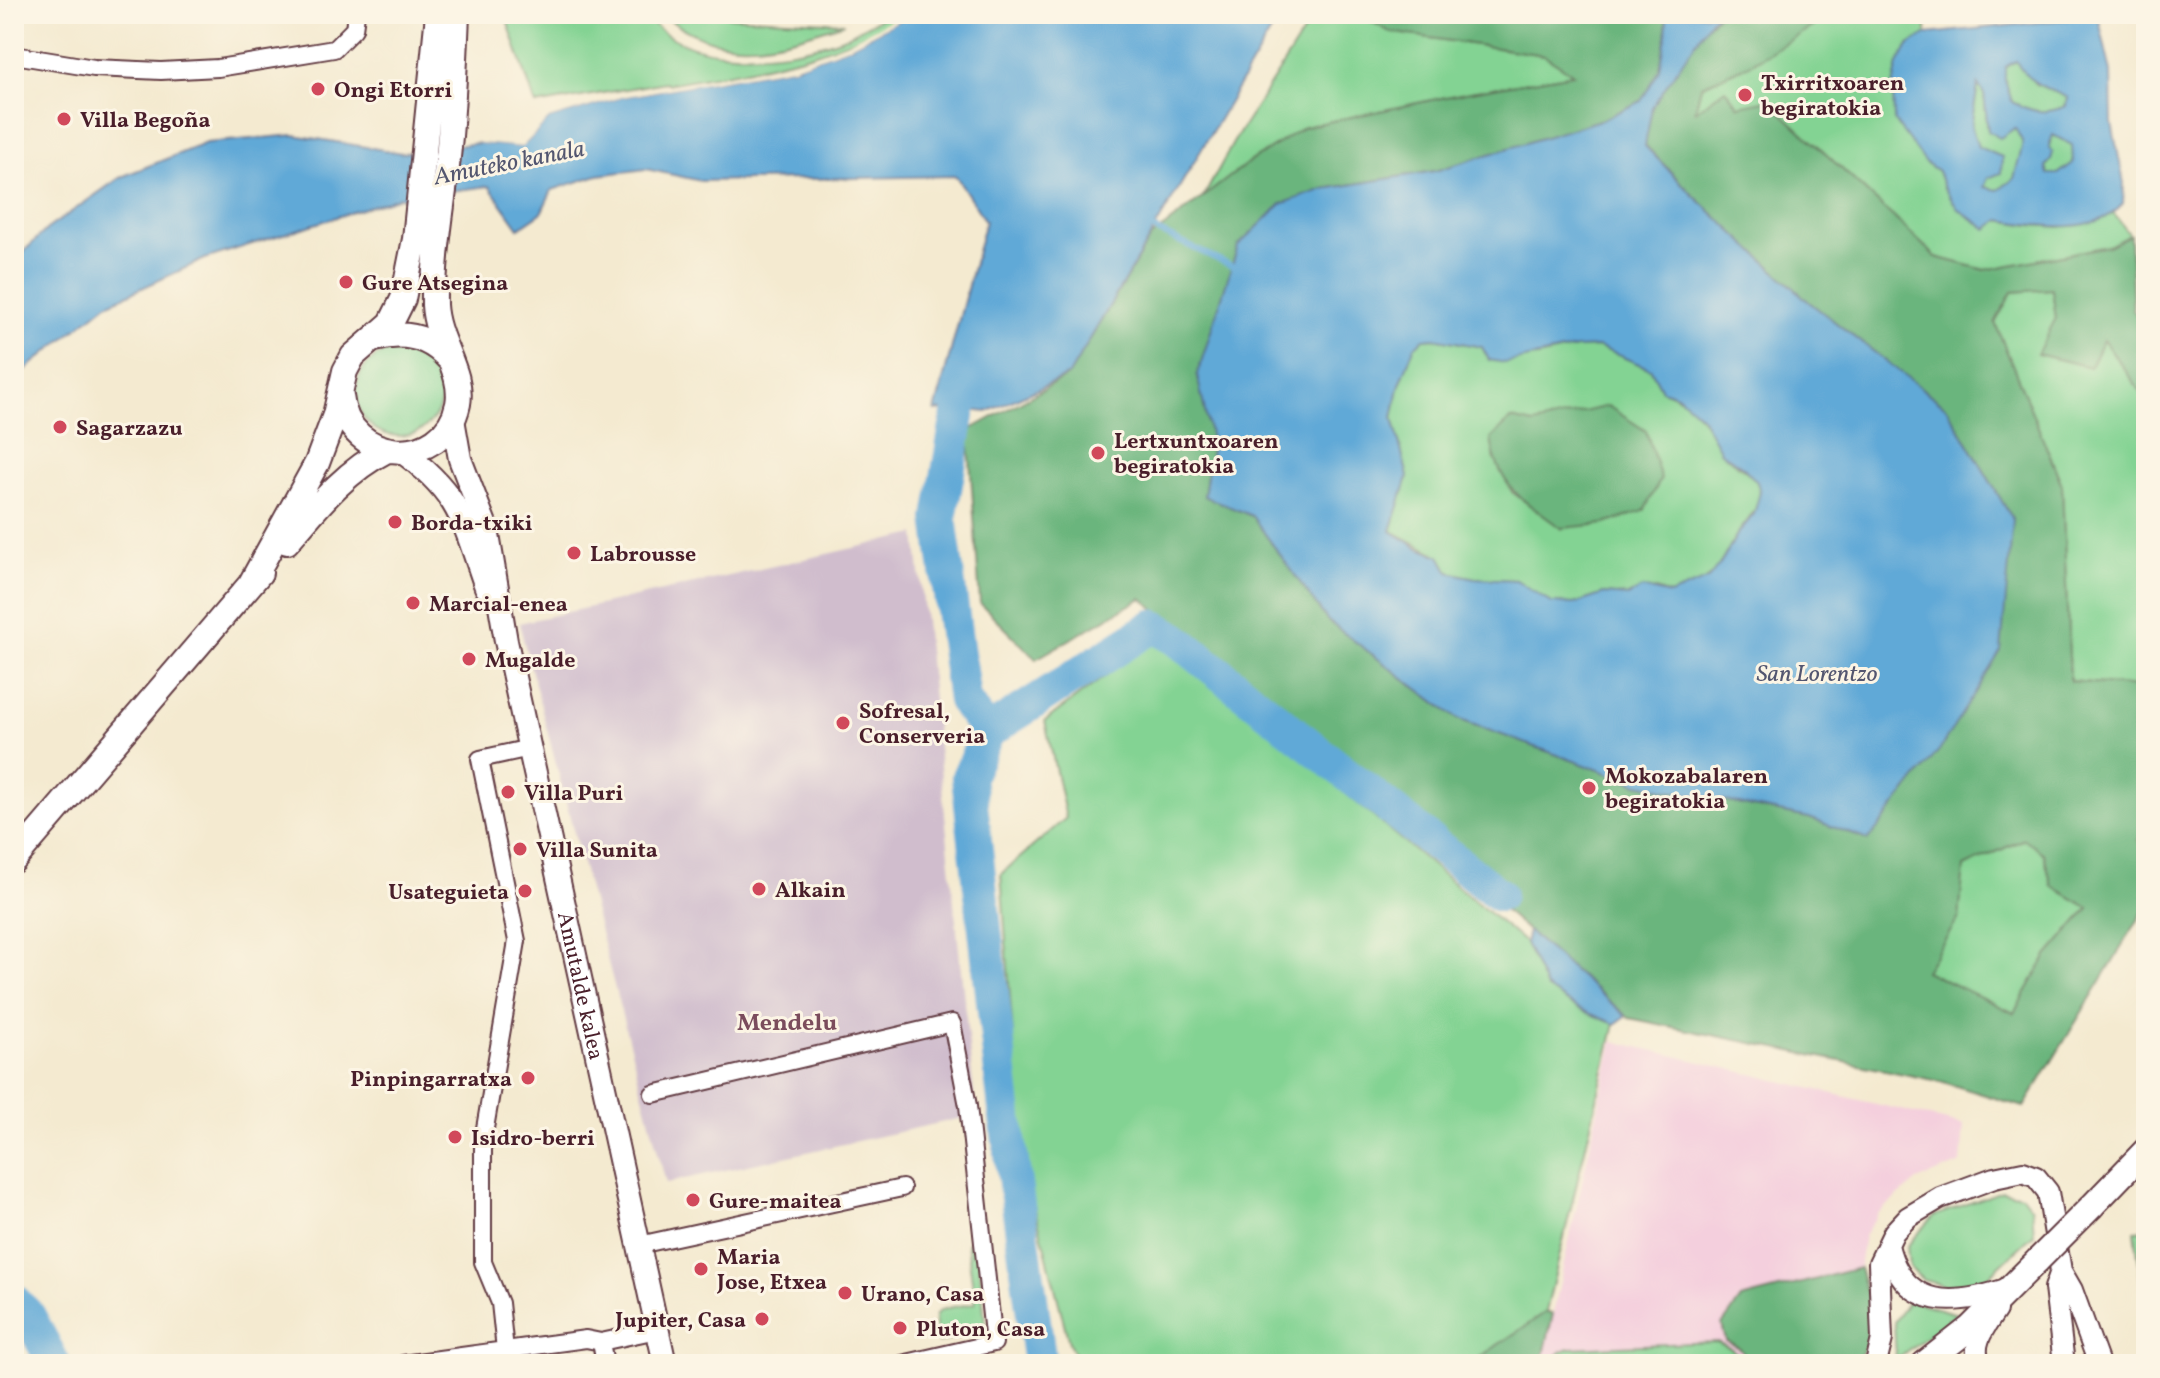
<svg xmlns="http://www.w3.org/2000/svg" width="2160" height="1378" viewBox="0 0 2160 1378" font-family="Vollkorn,serif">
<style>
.built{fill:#f4cfdd}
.industrial{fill:#d0bdcd}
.green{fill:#83d393;stroke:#66795f;stroke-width:2;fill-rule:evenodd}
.forest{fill:#6ab57d;stroke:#5a6a54;stroke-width:2;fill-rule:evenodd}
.water{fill:#60a9d7;stroke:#556481;stroke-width:2;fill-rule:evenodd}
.pier{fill:#f4ead0}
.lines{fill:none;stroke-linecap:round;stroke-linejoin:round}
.stream{stroke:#60a9d7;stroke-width:6}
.river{stroke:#60a9d7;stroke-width:34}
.minor-casing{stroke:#643d44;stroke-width:20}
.tertiary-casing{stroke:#643d44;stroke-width:24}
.secondary-casing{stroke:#643d44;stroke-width:26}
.primary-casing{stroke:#643d44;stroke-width:28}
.minor{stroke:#fff;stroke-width:16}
.tertiary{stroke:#fff;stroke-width:20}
.secondary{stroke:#fff;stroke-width:22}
.primary{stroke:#fff;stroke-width:24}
.primary-bridge-casing{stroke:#643d44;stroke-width:28;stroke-linecap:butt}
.primary-bridge{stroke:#fff;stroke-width:24}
.poi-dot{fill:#d1495b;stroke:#fcf5e5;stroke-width:3}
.labels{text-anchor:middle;stroke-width:6;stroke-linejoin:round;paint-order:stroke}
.poi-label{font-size:22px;font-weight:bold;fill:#4a1f2b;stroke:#fcf5e5;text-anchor:start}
.street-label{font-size:22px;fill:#4a1f2b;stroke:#fcf5e5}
.water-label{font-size:24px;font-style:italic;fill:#535670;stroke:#fcf5e5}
.neighbourhood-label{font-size:24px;font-weight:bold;fill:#7b4c5c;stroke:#fcf5e5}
</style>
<rect width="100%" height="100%" fill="#fcf5e5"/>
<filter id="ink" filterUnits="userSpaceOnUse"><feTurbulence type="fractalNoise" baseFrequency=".0125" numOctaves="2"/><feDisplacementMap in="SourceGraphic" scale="16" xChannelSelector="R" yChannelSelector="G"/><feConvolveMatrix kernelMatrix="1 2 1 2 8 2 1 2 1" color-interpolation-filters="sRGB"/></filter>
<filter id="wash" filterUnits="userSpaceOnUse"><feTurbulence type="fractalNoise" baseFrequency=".006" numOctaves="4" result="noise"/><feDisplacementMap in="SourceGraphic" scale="32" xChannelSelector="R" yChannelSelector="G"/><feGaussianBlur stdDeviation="1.8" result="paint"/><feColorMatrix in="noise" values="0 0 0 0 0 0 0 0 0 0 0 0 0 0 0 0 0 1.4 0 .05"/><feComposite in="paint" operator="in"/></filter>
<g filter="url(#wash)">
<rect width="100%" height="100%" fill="#f4ead0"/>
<!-- built -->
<path class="built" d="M1613,1041L1964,1125L1961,1163L1917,1181L1878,1213L1864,1236L1859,1268L1741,1299L1726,1341L1740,1348L1752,1364H1542Z"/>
<!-- industrial -->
<path class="industrial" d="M916,534L976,1115L666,1183L519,623Z"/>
<!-- green -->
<path class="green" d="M505,14H645C685,68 783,59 840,39C862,31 878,14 901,14C832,60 748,69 668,84L665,82L536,105Z
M662,14H723L732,17L844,23C777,45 722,63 662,14Z
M1315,14H1359L1390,32L1544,55L1574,74L1465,93L1304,127L1245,165L1203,198L1233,143Z
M1833,14H1924L1927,34L1908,46L1925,162L1938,171L1944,188L1999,220L2030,225L2060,227L2114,214L2130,235L2109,246L1985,270L1936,257L1769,101L1738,106L1730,95L1694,112L1701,86L1750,64Z
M2016,61L2036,84L2067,97L2066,106C2045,115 2032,112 2012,102L2005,80V67Z
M1978,84L1984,94L1988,131L2015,127L2023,143L2014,179L1998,190L1984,188L1988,178L1971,126Z
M2053,135L2073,145V163L2058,174H2048L2046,166L2051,160L2049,146Z
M2052,289L2056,318L2102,339L2146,399V694L2139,687L2070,681L2062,485L1995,323L2012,292Z
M1434,338L1482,347L1489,360L1538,357L1576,348L1599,347L1651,369L1662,390C1698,403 1702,420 1720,449C1728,463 1748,468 1757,482C1768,502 1746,521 1736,536C1727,549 1722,566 1709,577C1700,586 1682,590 1670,595L1656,590L1628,596L1604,594L1574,604L1552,603L1516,580L1475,578L1449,572L1440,556L1391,531L1408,477L1393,418L1399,387L1414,347L1424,339ZM1511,419L1534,424L1561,528L1512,492L1494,457Z
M356 393a43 43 0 1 1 86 0a43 43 0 1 1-86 0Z
M1158,637L1525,943L1546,988L1579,1009L1615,1024L1546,1312L1470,1364H1079L1069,1343L1022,1158L1001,874L1066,818L1045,721Z
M2024,839L2044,854L2052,886L2089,908L2047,956L2014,1013L1924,971L1959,918L1963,867Z
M2002,1191L2022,1195L2032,1208L2034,1234L1980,1284L1954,1288L1923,1280L1909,1267L1907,1246L1934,1216Z
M2146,1230V1299L2143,1300L2135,1231Z
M977,1241L986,1331L938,1343C928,1303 940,1311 975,1303L967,1243Z
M14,1282L42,1315L65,1364H43L14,1316Z
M1909,1300L1957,1314L1896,1360L1894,1322Z
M1717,1342L1732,1349L1749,1364H1548L1562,1351L1570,1348Z"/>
<!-- forest -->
<path class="forest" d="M1359,14H1667L1666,37L1660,69L1719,14H1833L1750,64L1701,86L1695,111L1725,89L1739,106L1768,100L1936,257L1985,270L2108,246L2130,235L2133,310L2146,326V399L2103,340L2090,367L2037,354L2056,318L2052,289L2012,292L1995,323L2062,485L2070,681L2139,687L2146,694V828L2138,840L2146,848V907L2024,1107L1943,1082L1629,1018L1142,598L1036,659L980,603L968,431L1069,375L1150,238L1245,165L1304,127L1465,93L1573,74L1544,55L1390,32ZM1642,101L1652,107L1645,145L1693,195L1809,302L1947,408L2013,520L1868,840L1809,818L1638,784L1458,719L1328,621L1252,516L1204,496L1212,444L1324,189L1435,171L1603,119ZM2024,839L2044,854L2052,886L2089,908L2047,956L2014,1013L1925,971L1959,918L1964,867Z
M1608,406L1646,431L1661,479L1644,511L1605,524L1561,528C1524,501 1498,488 1491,439L1511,419L1534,424Z
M1859,1268L1869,1301L1868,1343L1855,1364H1752L1740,1348L1726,1341L1722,1325L1741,1299Z
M1546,1312L1553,1314L1542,1364H1470Z"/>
<!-- water -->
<path class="water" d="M910,14H1281L1069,375L987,412L959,409L935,411L985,221L956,176L701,181L646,169L598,175L552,190L541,213L519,228L489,186L396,198L205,259L107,304L14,379V261L47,229L121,177L206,143L294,135L402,153L479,143L522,147L549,119L622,97L793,67L848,47Z
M1667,14H1719L1712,18L1652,107L1645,146L1693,195L1809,302L1947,408L2013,520L2001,651L1940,749L1868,840L1809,818L1638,784L1458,719L1328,621L1252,516L1204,496L1212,444L1197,375L1238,246L1281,204L1324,189L1435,171L1603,119L1641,101L1660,69L1666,37ZM1434,338L1482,347L1489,360L1506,363L1576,348L1599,347L1651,369L1662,390L1677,395L1701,416L1721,452L1744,468L1757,482L1760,492L1754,514L1736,536L1722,561L1708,579L1670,595L1642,588L1628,596L1604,594L1574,604L1552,603L1516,580L1475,578L1449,572L1440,556L1419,548L1391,531L1408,477L1393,418L1399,387L1414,347L1424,339Z
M2098,16L2111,72L2112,123L2124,183L2123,204C2096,236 2037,226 2000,220L1987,229L1958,209L1944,188L1938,171L1925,162L1894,120L1893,86L1898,64L1908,46L1927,34ZM2016,61C2026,82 2047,89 2067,97L2066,106C2045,115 2032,112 2012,102L2005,80V67ZM1978,85L1984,94L1988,131L2000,138L2015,128L2023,143L2014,179L1998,190L1984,187L1988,178L2001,173L2002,157L1978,147L1971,126ZM2053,135L2072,145L2073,163L2058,174H2048L2046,166L2051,160L2053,152L2049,146Z
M1528,931L1626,1016L1615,1024L1579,1009L1546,988L1525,943Z"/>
<!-- pier -->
<path class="pier" d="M902,14H910L848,47L793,67L622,97L549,119L522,147L479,143V139L520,143L547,116L621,94L792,63L846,43Z"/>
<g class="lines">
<!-- stream -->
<path class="stream" d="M1155,230L1232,266"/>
<!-- river -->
<path class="river" d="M976,368L959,409L940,518L964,700L988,732L968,777L1006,1118L1040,1364
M988,732L1153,626L1175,638L1499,895
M14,1301L29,1316L54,1364"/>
</g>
</g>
<g filter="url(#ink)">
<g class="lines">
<!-- minor casing -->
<g class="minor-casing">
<path id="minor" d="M14,55L94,68L161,71L218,68L334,49L354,29L356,14
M653,1094L952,1023L968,1106L994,1343L902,1364
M639,1245L902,1188
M601,1342L605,1364
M505,1350L500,1303L483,1262V1140L517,941L480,759L530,748
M403,1364L586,1339L601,1342L657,1330"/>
</g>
<!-- tertiary casing -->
<g class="tertiary-casing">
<path id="tertiary" d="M1888,1245C1904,1312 1956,1306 2009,1288
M2061,1271L2055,1288L2064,1364
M1876,1364L1882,1339L1879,1263L1894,1232L1908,1217L1940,1198L1994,1178L2023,1172L2036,1177L2048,1192L2061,1271L2072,1290L2099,1364
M1980,1364C1970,1344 1985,1327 1996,1310"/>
</g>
<!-- secondary casing -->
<g class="secondary-casing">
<g id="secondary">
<path id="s1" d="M453,419L460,459L487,529L506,641L665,1364"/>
<path d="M401,451C461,494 463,522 486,587"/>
</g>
</g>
<!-- primary casing -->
<g class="primary-casing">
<path id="primary" d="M375,339C403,331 428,336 448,358
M341,396C347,464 444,471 458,404C464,372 436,342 434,305C433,259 442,211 447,166C453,115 455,65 457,14
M287,542C317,507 344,472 387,450
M251,583L317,463L335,415L345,371L353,356L391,323L403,299L415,239L438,14
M14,860L260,573
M2092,1206L2146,1150
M1924,1364L1970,1328L2038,1260"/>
</g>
<!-- minor -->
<use href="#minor" class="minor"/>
<!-- tertiary -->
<use href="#tertiary" class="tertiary"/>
<!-- secondary -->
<use href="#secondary" class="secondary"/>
<!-- primary -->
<use href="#primary" class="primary"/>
<!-- primary-bridge casing -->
<g class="primary-bridge-casing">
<path id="primary-bridge" d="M2038,1260L2092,1206"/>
</g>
<!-- primary-bridge -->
<use href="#primary-bridge" class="primary-bridge"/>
</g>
</g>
<!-- markers -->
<g class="poi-dot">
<circle cx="318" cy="89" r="8"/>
<circle cx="1745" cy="95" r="8"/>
<circle cx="64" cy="119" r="8"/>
<circle cx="346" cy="282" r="8"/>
<circle cx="60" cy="427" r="8"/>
<circle cx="1098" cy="453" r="8"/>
<circle cx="395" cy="522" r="8"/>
<circle cx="574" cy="553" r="8"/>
<circle cx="413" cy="603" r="8"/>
<circle cx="469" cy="659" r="8"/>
<circle cx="843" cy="723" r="8"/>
<circle cx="1589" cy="788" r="8"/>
<circle cx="508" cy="792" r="8"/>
<circle cx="520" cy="849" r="8"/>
<circle cx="759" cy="889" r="8"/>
<circle cx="525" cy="891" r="8"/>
<circle cx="528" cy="1078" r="8"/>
<circle cx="455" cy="1137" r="8"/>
<circle cx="693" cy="1200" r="8"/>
<circle cx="701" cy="1269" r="8"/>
<circle cx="845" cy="1293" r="8"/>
<circle cx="762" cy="1319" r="8"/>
<circle cx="900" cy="1328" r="8"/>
</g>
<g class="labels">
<!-- poi labels -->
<g class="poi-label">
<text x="1761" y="90">Txirritxoaren<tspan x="1761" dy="25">begiratokia</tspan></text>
<text x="334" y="97">Ongi Etorri</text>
<text x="80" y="127">Villa Begoña</text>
<text x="362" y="290">Gure Atsegina</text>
<text x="76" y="435">Sagarzazu</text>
<text x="1114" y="448">Lertxuntxoaren<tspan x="1114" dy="25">begiratokia</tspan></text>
<text x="411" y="530">Borda-txiki</text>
<text x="590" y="561">Labrousse</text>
<text x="429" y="611">Marcial-enea</text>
<text x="485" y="667">Mugalde</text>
<text x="859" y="718">Sofresal,<tspan x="859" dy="25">Conserveria</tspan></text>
<text x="1605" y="783">Mokozabalaren<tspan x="1605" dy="25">begiratokia</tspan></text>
<text x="524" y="800">Villa Puri</text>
<text x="536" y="857">Villa Sunita</text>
<text x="775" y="897">Alkain</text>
<text x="509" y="899" text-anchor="end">Usateguieta</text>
<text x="512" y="1086" text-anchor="end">Pinpingarratxa</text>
<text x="471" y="1145">Isidro-berri</text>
<text x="709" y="1208">Gure-maitea</text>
<text x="717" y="1264">Maria<tspan x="717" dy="25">Jose, Etxea</tspan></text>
<text x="861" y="1301">Urano, Casa</text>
<text x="746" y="1327" text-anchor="end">Jupiter, Casa</text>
<text x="916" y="1336">Pluton, Casa</text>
</g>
<!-- street labels -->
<g class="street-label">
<text dy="8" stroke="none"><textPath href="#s1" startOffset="582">Amutalde kalea</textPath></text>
</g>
<!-- water labels -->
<g class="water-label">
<text transform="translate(509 162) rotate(-11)" y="8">Amuteko kanala</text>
<text x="1817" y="681">San Lorentzo</text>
</g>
<!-- neighbourhood labels -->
<g class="neighbourhood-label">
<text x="787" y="1030">Mendelu</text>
</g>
</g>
<!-- margin -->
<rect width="2160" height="1378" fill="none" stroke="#fcf5e5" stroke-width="48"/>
</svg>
